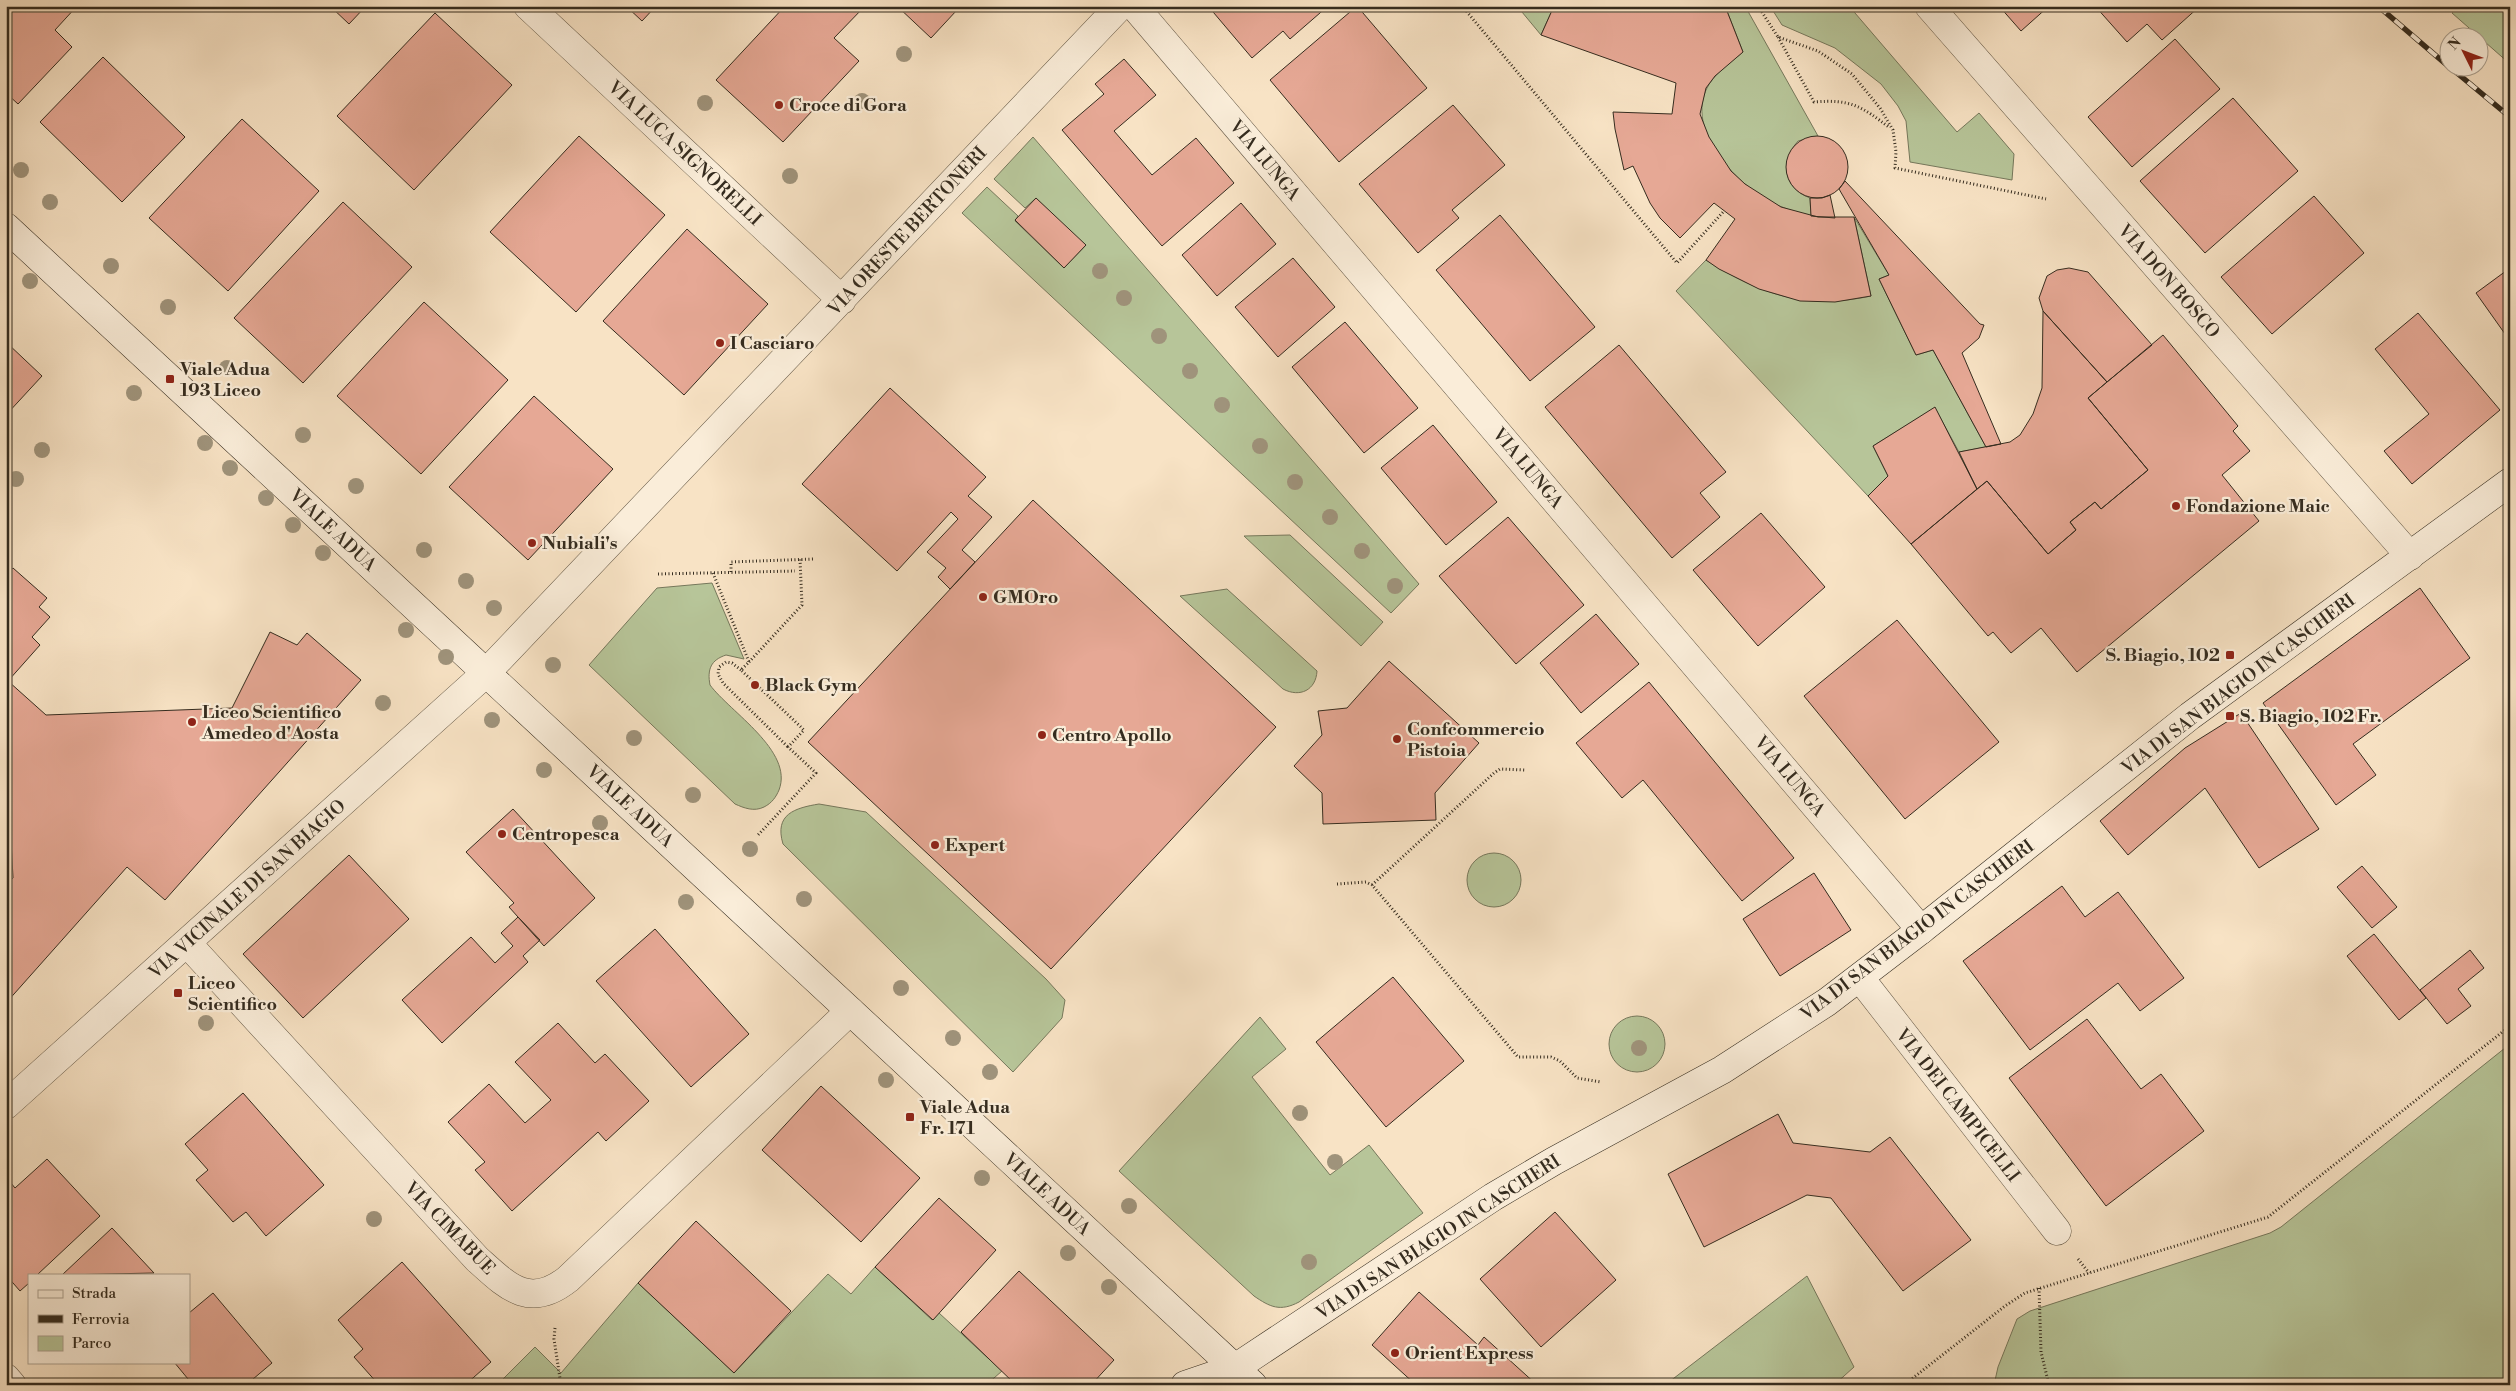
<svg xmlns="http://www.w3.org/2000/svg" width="2516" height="1391" viewBox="0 0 2516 1391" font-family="'Libre Bodoni',serif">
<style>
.green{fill:#b7c599;stroke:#76785c}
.building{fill:#e6a895;stroke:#352c1f}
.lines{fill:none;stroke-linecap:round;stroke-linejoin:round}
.street-casing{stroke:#665a48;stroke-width:29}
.secondary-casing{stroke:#352c1f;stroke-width:29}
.path{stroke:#352c1f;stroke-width:3;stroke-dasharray:1 2.5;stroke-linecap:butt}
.street{stroke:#faedd9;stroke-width:28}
.secondary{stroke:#faedd9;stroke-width:28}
.rail-casing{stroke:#352c1f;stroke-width:5.5}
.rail{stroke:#faedd9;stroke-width:4;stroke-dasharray:11;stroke-linecap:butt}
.tree{fill:#9f937b}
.poi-dot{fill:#8f2418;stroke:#faedd9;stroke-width:2}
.labels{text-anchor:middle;stroke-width:4.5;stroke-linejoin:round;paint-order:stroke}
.poi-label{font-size:18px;font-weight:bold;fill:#352c1f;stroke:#faedd9;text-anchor:start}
.street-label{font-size:18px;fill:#352c1f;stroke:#faedd9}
</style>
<rect width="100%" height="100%" fill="#f8e3c5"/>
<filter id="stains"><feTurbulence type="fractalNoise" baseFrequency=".004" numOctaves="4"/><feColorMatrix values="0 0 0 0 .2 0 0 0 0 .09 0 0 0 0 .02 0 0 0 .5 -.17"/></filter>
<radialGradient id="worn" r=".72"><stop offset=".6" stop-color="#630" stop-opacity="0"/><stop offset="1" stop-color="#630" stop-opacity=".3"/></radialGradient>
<!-- green -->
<path class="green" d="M1517,6H1554L1541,35Z
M1725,6H1745L1818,136L1798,141C1780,162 1783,188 1810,198L1811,216C1801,213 1791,211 1782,207C1743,192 1686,135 1706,90C1713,74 1730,63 1743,52Z
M1770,6H1849L1957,132L1979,113L2014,154L2012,180L1910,162L1906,121L1898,106L1881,84L1835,48L1782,25Z
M2459,6H2510V64L2452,13Z
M1033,137L1419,584L1391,613L962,213L987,187L1018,216L1015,221L1064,268L1085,246L1036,198L1025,208L994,179Z
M1854,217L1889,275L1879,279L1916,355L1933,350L1986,447L1959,452L1935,408L1873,446L1888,476L1868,496L1676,291L1706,260C1761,295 1806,310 1871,296Z
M1290,535L1383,622L1361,646L1244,536Z
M712,583L744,659L726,655C711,660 707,669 710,685C730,712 794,751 779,790C776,797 772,803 764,807C754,812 744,808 735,804L589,665L657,588Z
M1227,589L1317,671C1316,690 1300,698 1283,689L1180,596Z
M819,804L866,812L1046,979L1065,1000L1062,1018L1013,1072L783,844C774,814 795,808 819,804Z
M1467 880a27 27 0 1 1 54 0a27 27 0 1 1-54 0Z
M1609 1044a28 28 0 1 1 56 0a28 28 0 1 1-56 0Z
M1260,1017L1286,1049L1252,1077L1330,1175L1369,1145L1423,1213L1299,1302C1280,1312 1270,1307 1254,1296L1119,1171Z
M2510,1044V1385H1994L1998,1367L2017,1319L2030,1311L2270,1233L2281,1227Z
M875,1267L932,1320L939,1313L1002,1371L986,1385H497L535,1347L561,1373L638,1283L734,1373L828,1274L851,1294Z
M1807,1276L1854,1367L1834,1385H1665Z"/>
<!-- building -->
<path class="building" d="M6,6H77L55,30L72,47L18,104L6,93Z
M330,6H366L349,24Z
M626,6H656L642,21Z
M785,6H865L834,38L859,61L783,142L716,80Z
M897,6H953L957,10L931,38Z
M1208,6H1328L1290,39L1283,31L1252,58Z
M1357,6L1427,88L1339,162L1270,80Z
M1554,6H1725L1743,52L1715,76L1706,88L1700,114L1709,137L1731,171L1745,184L1781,207L1818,217H1854L1871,296L1835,302L1800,301L1759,289L1719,269L1706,260L1735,219L1714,203L1680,238L1660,218L1650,203L1633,166L1624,170L1615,129L1613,112L1672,114L1676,83L1541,35Z
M1999,6H2049L2021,31Z
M2095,6H2200L2162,40L2147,24L2127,42Z
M435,13L512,85L414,190L337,116Z
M2175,39L2220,89L2132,167L2088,117Z
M103,57L185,137L122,202L40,122Z
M1124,59L1156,95L1114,131L1152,175L1196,138L1234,183L1162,246L1062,130L1104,94L1095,84Z
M2233,98L2298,171L2205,253L2140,181Z
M1453,105L1505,165L1452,210L1459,218L1418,253L1359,184Z
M242,119L319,191L228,291L149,218Z
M1786 167a31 31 0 1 1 62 0a31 31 0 1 1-62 0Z
M579,136L665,215L576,312L490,232Z
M1845,181L1980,324L1984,325L1979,338L1962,353L2001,444L1986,447L1933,350L1916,355L1879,279L1889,275L1839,189Z
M1830,195L1835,218L1811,216L1810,198H1822Z
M2314,196L2364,253L2272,334L2221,277Z
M1036,198L1086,245L1064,268L1015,220Z
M343,202L412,267L303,383L234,318Z
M1241,203L1276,244L1217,296L1182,255Z
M1500,215L1595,327L1530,381L1436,270Z
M687,229L768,304L684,395L603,321Z
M1293,258L1335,307L1278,357L1235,307Z
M2069,268L2088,272L2152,345L2107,382L2043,311L2039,298L2047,276L2057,270Z
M2510,268V341L2476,293Z
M424,302L508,380L421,474L337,396Z
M2043,311L2107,382L2088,398L2148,470L2101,509L2095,502L2070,522L2076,530L2048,554L1987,481L1977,489L1959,452L2010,442L2020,435L2033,414L2042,388Z
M2418,313L2500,410L2412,484L2384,451L2429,414L2375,349Z
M1345,322L1418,408L1364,453L1292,367Z
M2163,335L2238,426L2233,431L2250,451L2222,475L2259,521L2077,672L2041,628L2011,653L1993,632L1988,636L1911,544L1987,481L2048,554L2076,530L2070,522L2095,502L2101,509L2148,470L2088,398Z
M6,342L42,376L6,415Z
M1619,345L1726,472L1700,493L1720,517L1672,558L1545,407Z
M890,388L986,477L968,496L992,517L962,550L975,562L950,589L938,577L946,568L927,552L958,519L951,512L897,571L802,484Z
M534,396L613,469L528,560L449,487Z
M1935,407L1977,489L1911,544L1868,496L1888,476L1873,446Z
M1433,425L1497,502L1446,545L1381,468Z
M1033,500L1276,727L1051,969L808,742Z
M1761,513L1825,587L1758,646L1693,570Z
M1508,517L1584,605L1516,664L1439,576Z
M13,568L47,598L39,607L50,617L32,637L40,645L8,681L46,715L232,708L270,632L297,645L307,633L361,680L165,900L127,867L6,1003V885L13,878L10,821H6V575Z
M2420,588L2470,658L2353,744L2376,775L2336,805L2263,703Z
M1596,614L1639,664L1581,713L1540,663Z
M1897,620L1999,742L1905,819L1804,696Z
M1389,661L1479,743L1435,793L1436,820L1323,824L1322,793L1294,766L1322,735L1318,711L1347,708Z
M1649,682L1794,858L1742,901L1643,780L1622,798L1576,743Z
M2241,713L2319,829L2259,868L2205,788L2128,855L2100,821L2185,748Z
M513,809L595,898L544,946L509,907L514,903L466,852Z
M349,855L409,919L303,1018L243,954Z
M2362,866L2397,907L2372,928L2337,887Z
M1814,873L1851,930L1780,976L1743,919Z
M2062,886L2085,917L2118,892L2184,978L2140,1011L2118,983L2030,1050L1963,961Z
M518,917L540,940L523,956L528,962L442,1043L402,1000L471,937L495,963L513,946L501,933Z
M655,929L749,1034L691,1087L596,981Z
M2374,934L2426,998L2399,1020L2347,956Z
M2470,950L2484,968L2458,989L2471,1006L2447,1024L2420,990Z
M1393,977L1464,1061L1386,1127L1316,1042Z
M2087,1019L2141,1089L2161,1074L2204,1131L2106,1206L2009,1078Z
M558,1023L595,1063L605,1054L649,1101L606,1141L598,1132L512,1211L475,1170L485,1162L448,1122L489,1084L525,1123L551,1100L515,1062Z
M821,1086L920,1178L861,1242L762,1150Z
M243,1093L324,1185L266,1236L246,1212L233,1222L196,1180L208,1170L185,1144Z
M1778,1114L1793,1143L1870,1152L1890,1137L1971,1240L1903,1291L1831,1198L1807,1195L1704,1247L1668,1174Z
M47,1159L100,1216L37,1275H29V1283L20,1291L6,1275V1188L11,1183L15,1188Z
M939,1198L996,1250L933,1320L875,1267Z
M1555,1212L1616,1280L1541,1347L1480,1279Z
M696,1221L791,1311L734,1373L638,1283Z
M112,1228L154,1273L62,1275Z
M402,1262L491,1362L465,1385H379L354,1357L363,1349L338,1320Z
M1019,1271L1114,1360L1091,1385H1016L961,1332Z
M1419,1292L1478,1345L1484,1337L1537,1385H1416L1372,1345Z
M213,1293L272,1363L246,1385H193L174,1362H189V1313Z"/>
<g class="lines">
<!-- street casing -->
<g class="street-casing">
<path id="street" d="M528,6L842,300
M1134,6L1921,930
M1929,6L2410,556
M187,943L477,1259C507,1286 529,1310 568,1279L850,1011
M1860,978L2057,1231
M6,1105L486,673L1120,6
M6,1378L12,1385"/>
</g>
<!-- secondary casing -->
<g class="secondary-casing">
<path id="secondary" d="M6,227L1253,1385
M1185,1385L1235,1368L1493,1197L1554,1161L1722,1070L1827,1002L1921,930L2190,716L2510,482"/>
</g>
<!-- path -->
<path class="path" d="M1462,6L1677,263L1724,211
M1758,6L1778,37L1818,51L1852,74L1880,108L1893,130L1896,152L1895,168L2046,199
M1778,37L1814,102C1851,99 1861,106 1890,128
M731,572V562L815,559
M713,573L749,662L741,670L804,730L788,747L816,773L758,835
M658,574L795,571
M749,662L802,605L800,559
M741,670L732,663L726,662L719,667L718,674L723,683L788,747
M1337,884L1366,882L1372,885L1518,1057H1551L1560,1061L1577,1078L1601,1082
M1372,885L1494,773L1500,769L1525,770
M2078,1259L2089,1273
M2039,1288L2041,1352L2049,1385
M555,1328L554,1339L561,1385
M1904,1385L2005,1306L2025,1293L2268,1217L2510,1026"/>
<!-- street -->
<use href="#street" class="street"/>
<!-- secondary -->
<use href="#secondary" class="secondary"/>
<!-- rail casing -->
<g class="rail-casing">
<path id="rail" d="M2378,6L2448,66
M2451,68L2510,117"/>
</g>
<!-- rail -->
<use href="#rail" class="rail"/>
</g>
<!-- trees -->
<g class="tree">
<circle cx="904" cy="54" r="8"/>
<circle cx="862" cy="101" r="8"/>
<circle cx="705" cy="103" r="8"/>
<circle cx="21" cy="170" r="8"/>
<circle cx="790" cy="176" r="8"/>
<circle cx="50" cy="202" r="8"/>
<circle cx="111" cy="266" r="8"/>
<circle cx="1100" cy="271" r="8"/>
<circle cx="30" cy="281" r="8"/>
<circle cx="1124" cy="298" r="8"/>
<circle cx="168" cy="307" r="8"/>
<circle cx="1159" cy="336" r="8"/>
<circle cx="227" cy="368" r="8"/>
<circle cx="1190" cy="371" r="8"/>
<circle cx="134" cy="393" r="8"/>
<circle cx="1222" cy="405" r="8"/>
<circle cx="303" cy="435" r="8"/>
<circle cx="205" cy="443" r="8"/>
<circle cx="1260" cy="446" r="8"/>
<circle cx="42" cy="450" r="8"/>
<circle cx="230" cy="468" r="8"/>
<circle cx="16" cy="479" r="8"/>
<circle cx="1295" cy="482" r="8"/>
<circle cx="356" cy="486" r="8"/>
<circle cx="266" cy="498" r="8"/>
<circle cx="1330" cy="517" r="8"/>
<circle cx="293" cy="525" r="8"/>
<circle cx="424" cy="550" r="8"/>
<circle cx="1362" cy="551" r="8"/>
<circle cx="323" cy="553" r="8"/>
<circle cx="466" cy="581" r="8"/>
<circle cx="1395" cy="586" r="8"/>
<circle cx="494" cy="608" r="8"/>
<circle cx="406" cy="630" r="8"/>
<circle cx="446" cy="657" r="8"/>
<circle cx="553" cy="665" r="8"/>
<circle cx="383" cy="703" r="8"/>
<circle cx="492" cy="720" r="8"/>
<circle cx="634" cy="738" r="8"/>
<circle cx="544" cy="770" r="8"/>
<circle cx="693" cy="795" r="8"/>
<circle cx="600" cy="823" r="8"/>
<circle cx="750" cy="849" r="8"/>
<circle cx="804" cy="899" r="8"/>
<circle cx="686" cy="902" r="8"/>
<circle cx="901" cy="988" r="8"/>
<circle cx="206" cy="1023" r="8"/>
<circle cx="953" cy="1038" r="8"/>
<circle cx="1639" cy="1048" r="8"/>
<circle cx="990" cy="1072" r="8"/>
<circle cx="886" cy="1080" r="8"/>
<circle cx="1300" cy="1113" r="8"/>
<circle cx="1335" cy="1162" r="8"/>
<circle cx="982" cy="1178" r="8"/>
<circle cx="1129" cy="1206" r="8"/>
<circle cx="374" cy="1219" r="8"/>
<circle cx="1068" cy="1253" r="8"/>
<circle cx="1309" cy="1262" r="8"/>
<circle cx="1109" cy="1287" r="8"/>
</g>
<!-- markers -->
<g class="poi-dot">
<circle cx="779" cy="105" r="5"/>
<circle cx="720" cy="343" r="5"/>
<rect x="165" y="374" width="10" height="10" rx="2.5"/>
<circle cx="2176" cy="506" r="5"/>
<circle cx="532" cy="543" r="5"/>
<circle cx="983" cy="597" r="5"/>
<rect x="2225" y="650" width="10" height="10" rx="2.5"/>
<circle cx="755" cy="685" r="5"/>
<rect x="2225" y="711" width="10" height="10" rx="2.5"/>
<circle cx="192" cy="722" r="5"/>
<circle cx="1042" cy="735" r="5"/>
<circle cx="1397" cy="739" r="5"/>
<circle cx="502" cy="834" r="5"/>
<circle cx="935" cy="845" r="5"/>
<rect x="173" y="988" width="10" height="10" rx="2.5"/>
<rect x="905" y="1112" width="10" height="10" rx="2.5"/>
<circle cx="1395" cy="1353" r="5"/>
</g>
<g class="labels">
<!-- poi labels -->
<g class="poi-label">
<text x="789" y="111">Croce di Gora</text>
<text x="730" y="349">I Casciaro</text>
<text x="180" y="375">Viale Adua<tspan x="180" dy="21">193 Liceo</tspan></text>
<text x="2186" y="512">Fondazione Maic</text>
<text x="542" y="549">Nubiali's</text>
<text x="993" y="603">GMOro</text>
<text x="2220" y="661" text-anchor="end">S. Biagio, 102</text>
<text x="765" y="691">Black Gym</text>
<text x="202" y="718">Liceo Scientifico<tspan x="202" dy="21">Amedeo d'Aosta</tspan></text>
<text x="2240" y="722">S. Biagio, 102 Fr.</text>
<text x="1407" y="735">Confcommercio<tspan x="1407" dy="21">Pistoia</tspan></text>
<text x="1052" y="741">Centro Apollo</text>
<text x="512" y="840">Centropesca</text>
<text x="945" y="851">Expert</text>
<text x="188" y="989">Liceo<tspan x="188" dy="21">Scientifico</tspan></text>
<text x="920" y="1113">Viale Adua<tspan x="920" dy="21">Fr. 171</tspan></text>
<text x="1405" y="1359">Orient Express</text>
</g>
<!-- street labels -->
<g class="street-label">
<text transform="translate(685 153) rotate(43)" y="6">VIA LUCA SIGNORELLI</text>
<text transform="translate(1265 160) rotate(50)" y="6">VIA LUNGA</text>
<text transform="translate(907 231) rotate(-47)" y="6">VIA ORESTE BERTONERI</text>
<text transform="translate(2169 281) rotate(49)" y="6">VIA DON BOSCO</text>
<text transform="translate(1528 468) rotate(50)" y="6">VIA LUNGA</text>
<text transform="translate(333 530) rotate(43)" y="6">VIALE ADUA</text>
<text transform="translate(2238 684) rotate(-37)" y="6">VIA DI SAN BIAGIO IN CASCHERI</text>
<text transform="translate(1790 776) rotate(50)" y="6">VIA LUNGA</text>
<text transform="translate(630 806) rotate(43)" y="6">VIALE ADUA</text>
<text transform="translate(247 889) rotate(-42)" y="6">VIA VICINALE DI SAN BIAGIO</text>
<text transform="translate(1917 930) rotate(-37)" y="6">VIA DI SAN BIAGIO IN CASCHERI</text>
<text transform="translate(1958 1105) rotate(52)" y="6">VIA DEI CAMPICELLI</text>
<text transform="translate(1047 1194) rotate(43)" y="6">VIALE ADUA</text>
<text transform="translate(450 1228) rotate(46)" y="6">VIA CIMABUE</text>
<text transform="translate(1438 1237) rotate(-33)" y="6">VIA DI SAN BIAGIO IN CASCHERI</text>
</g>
</g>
<!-- margin -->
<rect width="2516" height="1391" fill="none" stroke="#f8e3c5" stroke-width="25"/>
<rect x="8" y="8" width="2501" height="1376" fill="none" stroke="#352c1f" stroke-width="2.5"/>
<rect x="12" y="12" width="2491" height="1366" fill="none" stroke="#352c1f"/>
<!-- legend -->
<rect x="28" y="1274" width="162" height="90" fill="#faedd9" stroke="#aba08f"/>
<rect x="38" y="1290" width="25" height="8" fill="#faedd9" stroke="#aba08f"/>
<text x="72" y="1298" font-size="15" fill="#352c1f">Strada</text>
<rect x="38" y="1315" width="25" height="8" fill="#352c1f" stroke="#aba08f"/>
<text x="72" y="1324" font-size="15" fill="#352c1f">Ferrovia</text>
<rect x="38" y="1336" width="25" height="15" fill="#b7c599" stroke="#aba08f"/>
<text x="72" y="1348" font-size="15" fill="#352c1f">Parco</text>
<!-- north arrow -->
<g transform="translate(2464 52) rotate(312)"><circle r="24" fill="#faedd9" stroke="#aba08f"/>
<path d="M0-4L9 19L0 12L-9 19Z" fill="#8f2418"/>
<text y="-8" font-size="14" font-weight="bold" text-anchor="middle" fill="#352c1f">N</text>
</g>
<rect width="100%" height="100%" filter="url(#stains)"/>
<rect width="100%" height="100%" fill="url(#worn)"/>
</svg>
